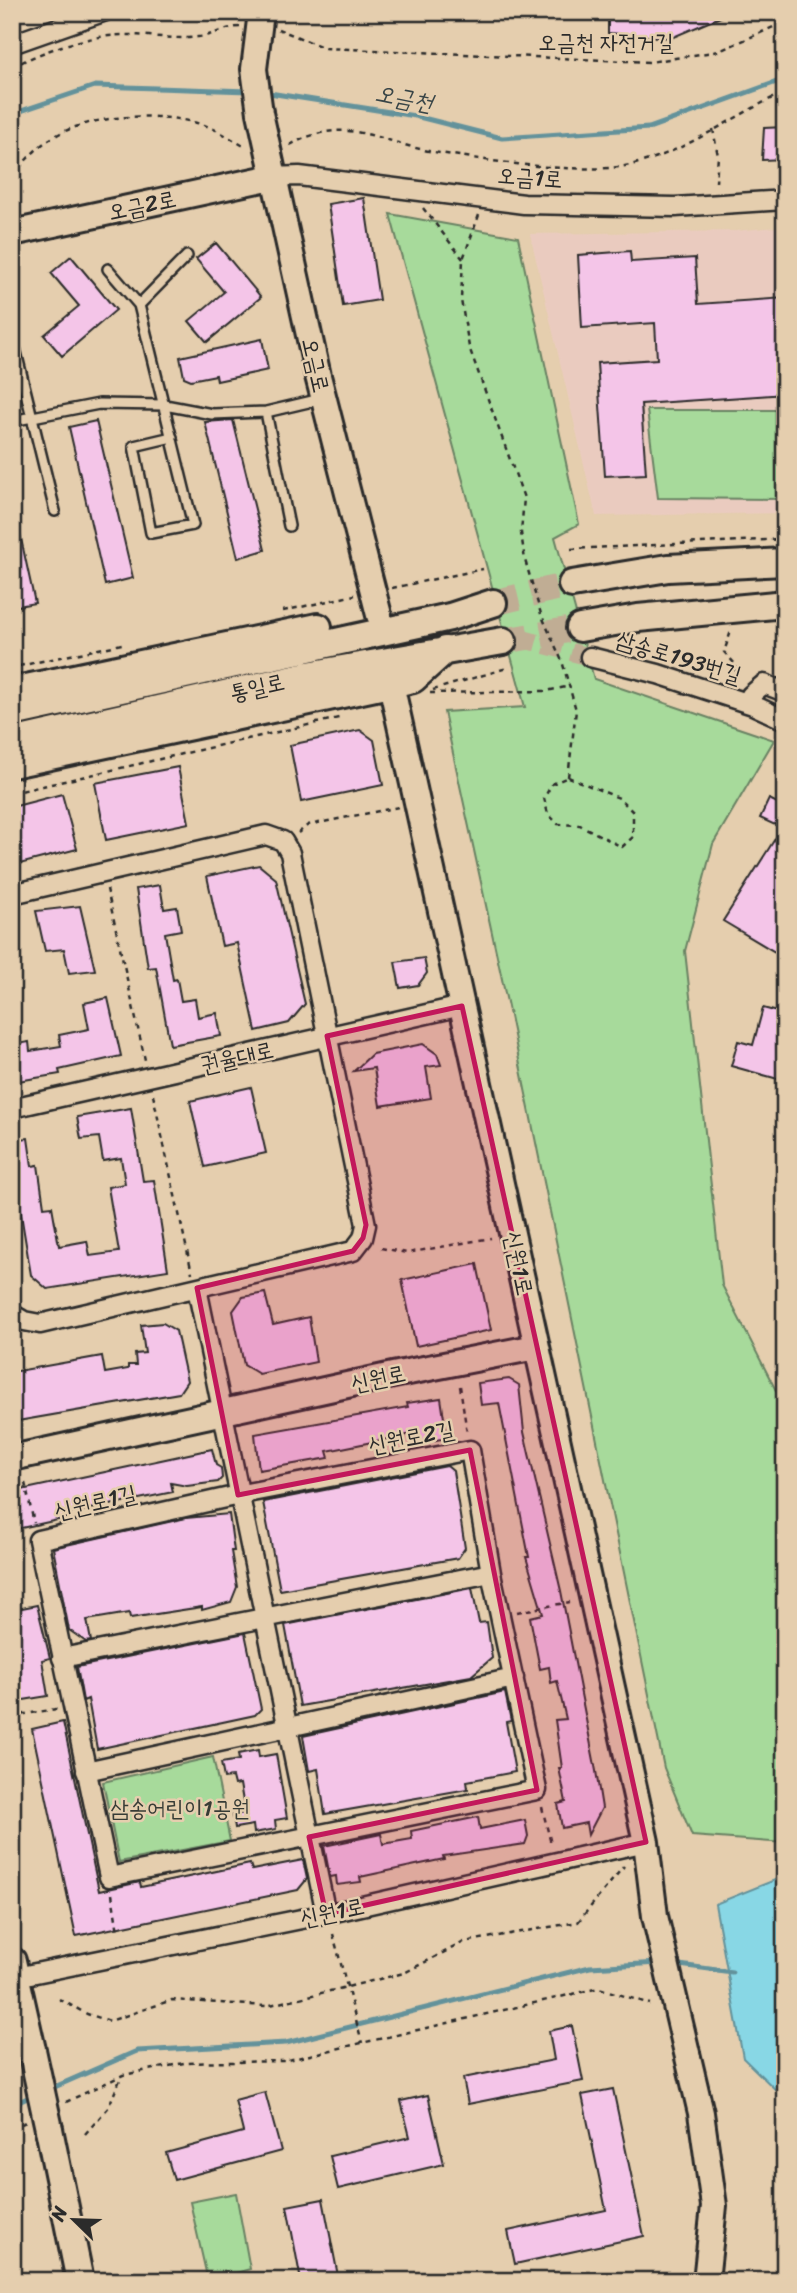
<svg xmlns="http://www.w3.org/2000/svg" width="797" height="2293" viewBox="0 0 797 2293" font-family="Sriracha,'Poor Story',sans-serif">
<style>
.built{fill:#eacbbf}
.green{fill:#a7da9b;stroke:#698263;stroke-width:2}
.water{fill:#88d7e5;stroke:#63929b;stroke-width:2}
.lines{fill:none;stroke-linecap:round;stroke-linejoin:round}
.stream{stroke:#63929b;stroke-width:5}
.building{fill:#f4c5e8;stroke:#2b2b2b;stroke-width:2}
.street-tunnel{stroke:#c0ad94;stroke-width:18;stroke-dasharray:18 9;stroke-linecap:butt}
.primary-tunnel{stroke:#c0ad94;stroke-width:26;stroke-dasharray:26 13;stroke-linecap:butt}
.lane-casing{stroke:#2b2b2b;stroke-width:14}
.street-casing{stroke:#2b2b2b;stroke-width:23}
.secondary-casing{stroke:#2b2b2b;stroke-width:30}
.primary-casing{stroke:#2b2b2b;stroke-width:32}
.path{stroke:#2b2b2b;stroke-width:2.5;stroke-dasharray:5 5;stroke-linecap:butt}
.lane{stroke:#e5ceae;stroke-width:9}
.street{stroke:#e5ceae;stroke-width:18}
.secondary{stroke:#e5ceae;stroke-width:24}
.primary{stroke:#e5ceae;stroke-width:26}
.secondary-bridge-casing{stroke:#2b2b2b;stroke-width:30;stroke-linecap:butt}
.primary-bridge-casing{stroke:#2b2b2b;stroke-width:32;stroke-linecap:butt}
.secondary-bridge{stroke:#e5ceae;stroke-width:24}
.primary-bridge{stroke:#e5ceae;stroke-width:26}
.marked{fill:#c2185b;fill-opacity:0.2;stroke:#c2185b;stroke-width:5;stroke-linejoin:round}
.labels{text-anchor:middle;stroke-width:5;stroke-linejoin:round;paint-order:stroke}
.street-label{font-size:23px;fill:#2b2b2b;stroke:#e5ceae}
.park-label{font-size:23px;fill:#373c36;stroke:#e5ceae}
.water-label{font-size:24px;font-style:italic;fill:#394547;stroke:#e5ceae}
</style>
<rect width="100%" height="100%" fill="#e5ceae"/>
<filter id="ink" filterUnits="userSpaceOnUse"><feTurbulence type="fractalNoise" baseFrequency=".0143" numOctaves="2"/><feDisplacementMap in="SourceGraphic" scale="14" xChannelSelector="R" yChannelSelector="G"/><feConvolveMatrix kernelMatrix="1 2 1 2 8 2 1 2 1" color-interpolation-filters="sRGB"/></filter>
<g filter="url(#ink)">
<!-- built -->
<path class="built" d="M785,226V513L596,516L530,234L736,231Z"/>
<!-- green -->
<path class="green" d="M390,214L518,237L579,524L555,537L594,679L774,740L713,844L685,951L722,1285L785,1408V1843L692,1836L664,1768L510,1016L444,712L525,707Z
M647,410H785V499L658,498Z
M213,1757L230,1841L119,1862L103,1782Z
M236,2193L250,2269L208,2281L190,2202Z"/>
<!-- water -->
<path class="water" d="M785,1876V2099L743,2058L715,1904Z"/>
<g class="lines">
<!-- stream -->
<path class="stream" d="M263,92L415,116L502,138L649,128L785,79
M12,114L95,86L249,91
M672,1964L732,1972
M50,2089L137,2051L286,2043L590,1967L659,1963
M12,2105L34,2095"/>
</g>
<!-- building -->
<path class="building" d="M608,12H732L671,38L608,33Z
M785,127V159L762,160L764,128Z
M364,198L379,300L343,306L328,204Z
M216,243L261,297L207,342L189,321L224,292L196,259Z
M630,251L631,262L695,258L698,304L785,298V394L641,404L646,474L605,476L597,363L657,359L655,323L582,328L578,255Z
M71,256L116,310L62,356L44,335L79,306L51,273Z
M262,339L268,370L217,381L216,375L191,380L184,377L180,357Z
M233,420L265,550L238,558L205,422Z
M96,421L133,578L105,585L69,427Z
M18,525L35,603L12,607V526Z
M360,730L374,740L383,785L301,802L290,745Z
M178,767L189,823L106,840L95,783Z
M62,794L77,849L12,866V807Z
M769,799L784,806L775,825L760,818Z
M785,823V958L723,921Z
M259,865L276,879L305,1004L289,1023L256,1031L237,943L222,946L207,876Z
M160,885L164,909L177,907L181,930L165,933L173,980L177,979L181,1001L195,999L198,1017L217,1013L221,1036L170,1045L156,967L148,968L136,889Z
M80,906L95,970L69,973L64,949L45,951L36,911Z
M424,958L427,973L418,985L400,988L395,962Z
M108,998L121,1056L59,1070L60,1074L12,1082V1045L29,1042L30,1051L61,1046L59,1035L89,1029L84,1003Z
M763,1008L785,1014L778,1049L785,1051V1081L731,1066L738,1041L753,1045Z
M423,1044L437,1054L441,1065L426,1067L431,1098L380,1106L374,1068L354,1071L372,1054Z
M251,1087L266,1153L205,1167L190,1101Z
M131,1108L143,1181L154,1180L168,1270L47,1289L31,1275L18,1196L12,1197V1140L28,1138L32,1166L38,1165L44,1207L52,1206L59,1246L87,1241L90,1256L119,1252L108,1187L125,1184L121,1158L103,1161L99,1137L81,1139L77,1117Z
M477,1264L491,1330L416,1346L402,1280Z
M265,1293L273,1325L309,1317L316,1362L259,1374L244,1365L233,1311L243,1297Z
M163,1323L176,1331L187,1381L179,1393L12,1422V1372L102,1356L105,1373L128,1369V1365H136L135,1354L145,1353L141,1325Z
M509,1379L519,1385L524,1432L561,1591L596,1771L602,1808L588,1835L586,1823L562,1828L558,1804L566,1802L559,1768H562L555,1720L566,1719L557,1681L551,1683L549,1667L540,1669L530,1617L543,1614L526,1557H529L499,1403L481,1405L478,1383Z
M441,1398L447,1438L414,1444L412,1434L327,1451L329,1458L259,1470L255,1434L408,1407L407,1403Z
M212,1449L216,1465L221,1468L222,1478L218,1482L187,1486L171,1483L173,1492L66,1514L67,1518L12,1530V1492Z
M447,1466L453,1471L465,1548L458,1558L280,1590L263,1502Z
M229,1514L234,1551H231L237,1587L231,1602L202,1610V1607L130,1618L129,1613L87,1620L91,1641L86,1642L69,1630L53,1548L186,1518Z
M472,1588L479,1623L487,1622L492,1658L471,1676L300,1706L285,1625Z
M37,1605L50,1658L42,1660L48,1696L17,1701L12,1676V1610Z
M245,1633L261,1709L255,1715L97,1749L88,1699L83,1701L77,1667Z
M505,1692L511,1721L506,1722L515,1772L467,1781L468,1789L325,1814L318,1769L309,1771L303,1736Z
M63,1722L99,1891L140,1882L141,1887L250,1864L252,1870L303,1860L307,1879L298,1890L76,1936L32,1729Z
M258,1750L259,1757L276,1754L287,1818L275,1820L276,1829L254,1833L253,1825L235,1828L233,1815L245,1813L240,1784L234,1785L232,1777L224,1778L221,1763L239,1760L238,1754Z
M478,1817L480,1829L525,1820L528,1836L525,1844L443,1856L444,1859L360,1877L361,1882L337,1885L336,1876L330,1877L324,1846L381,1834L383,1844L412,1839L411,1831Z
M572,2026L583,2081L468,2104L463,2078L554,2060L549,2031Z
M613,2089L644,2236L515,2264L508,2231L606,2210L582,2095Z
M265,2092L281,2151L174,2180L166,2153L243,2132L235,2100Z
M428,2095L444,2164L338,2189L330,2156L410,2137L401,2101Z
M323,2199L339,2281H301L287,2206Z"/>
<g class="lines">
<!-- street-tunnel -->
<path class="street-tunnel" d="M519,638L590,657"/>
<!-- primary-tunnel -->
<path class="primary-tunnel" d="M493,603L572,584
M503,641L580,628"/>
<!-- lane casing -->
<g class="lane-casing">
<path id="lane" d="M108,269L139,305L193,525L151,533L134,446L172,437
M139,305L187,256
M12,336L55,511
M266,412L289,526
M12,421L99,404L165,405L212,414L266,412L321,399"/>
</g>
<!-- street casing -->
<g class="street-casing">
<path id="street" d="M12,44L103,12
M272,177L299,176L524,204L675,207L785,200
M590,657L658,674L753,705
M785,692L764,684L751,695L753,705L785,720
M12,894L266,835L283,841L290,853L366,1225L363,1238L353,1251L40,1324L24,1321L12,1314
M12,1108L462,1006
M197,1288L326,1914
M470,1450L491,1573L537,1790L109,1877L38,1540L252,1492Z
M62,1658L491,1573
M86,1771L514,1678
M16,1977L326,1914L646,1842"/>
</g>
<!-- secondary casing -->
<g class="secondary-casing">
<path id="secondary" d="M260,113L318,376L379,615
M12,233L272,177
M391,684L646,1842L655,1916L701,2113L714,2206L706,2281
M12,1458L393,1375L536,1347"/>
</g>
<!-- primary casing -->
<g class="primary-casing">
<path id="primary" d="M572,584L668,568L785,562
M580,628L638,618L785,604
M12,691L318,627
M12,713L450,617L493,603
M12,742L308,675L503,641
M12,764L413,679L445,650
M12,1961L32,2050
M49,2129L80,2281"/>
</g>
<!-- path -->
<path class="path" d="M278,29L325,48L650,62L719,51L785,22
M12,67C47,49 87,35 127,35C151,35 175,40 198,37C213,36 224,27 240,27
M713,129L718,156L716,182
M290,145C347,114 378,142 434,152C490,161 552,171 609,168C671,164 729,117 785,92
M12,175C23,164 34,150 47,141C88,113 158,111 204,125C219,130 233,140 247,148
M423,208L463,259
M479,215L463,259L461,300L469,347L524,498L521,533L525,560L541,614L562,661L576,710L568,777
M571,549L785,539
M392,588L483,569
M283,611L355,595
M19,666L122,644
M730,680L737,666L724,652L731,631
M433,690L507,668
M430,693L546,691L566,687
M568,777L619,798L633,812V837L622,847L580,825L558,824L548,814L544,798L552,784Z
M12,793L343,717
M298,833L308,825L399,807
M107,889L145,1060
M153,1095L192,1273
M381,1248L407,1253L491,1238
M460,1386L467,1433
M25,1483L34,1523
M517,1612L570,1602
M12,1716L57,1709
M542,1807L551,1844
M112,1894L118,1932
M333,1934L362,2043
M59,1999L87,2014L110,2021L172,2000L266,2006L347,1987L404,1973L464,1942L578,1922L624,1866
M66,2102L123,2075L184,2063L284,2061L599,1988L650,2004
M12,2128L26,2122
M85,2134L108,2108L122,2075
M12,2162L19,2163"/>
<!-- lane -->
<use href="#lane" class="lane"/>
<!-- street -->
<use href="#street" class="street"/>
<!-- secondary -->
<use href="#secondary" class="secondary"/>
<!-- primary -->
<use href="#primary" class="primary"/>
<!-- secondary-bridge casing -->
<g class="secondary-bridge-casing">
<path id="secondary-bridge" d="M260,113L254,69L261,12"/>
</g>
<!-- primary-bridge casing -->
<g class="primary-bridge-casing">
<path id="primary-bridge" d="M32,2050L49,2129"/>
</g>
<!-- secondary-bridge -->
<use href="#secondary-bridge" class="secondary-bridge"/>
<!-- primary-bridge -->
<use href="#primary-bridge" class="primary-bridge"/>
</g>
</g>
<!-- marked area -->
<path class="marked" d="M462,1006L646,1842L326,1914L309,1837L537,1790L470,1450L238,1495L197,1288L353,1251L363,1238L366,1225L327,1036Z"/>
<g class="labels">
<!-- street labels -->
<g class="street-label">
<text x="606" y="50">오금천 자전거길</text>
<text transform="translate(530 177) rotate(4)" y="8">오금1로</text>
<text transform="translate(142 205) rotate(-12)" y="8">오금2로</text>
<text transform="translate(316 365) rotate(77)" y="8">오금로</text>
<text transform="translate(679 657) rotate(17)" y="8">삼송로193번길</text>
<text transform="translate(257 687) rotate(-13)" y="8">통일로</text>
<text transform="translate(237 1057) rotate(-13)" y="8">권율대로</text>
<text transform="translate(519 1263) rotate(78)" y="8">신원1로</text>
<text transform="translate(378 1378) rotate(-12)" y="8">신원로</text>
<text transform="translate(411 1437) rotate(-11)" y="8">신원로2길</text>
<text transform="translate(95 1502) rotate(-13)" y="8">신원로1길</text>
<text transform="translate(332 1912) rotate(-12)" y="8">신원1로</text>
</g>
<!-- park labels -->
<g class="park-label">
<text x="180" y="1816">삼송어린이1공원</text>
</g>
<!-- water labels -->
<g class="water-label">
<text transform="translate(404 98) rotate(11)" y="8">오금천</text>
</g>
</g>
<!-- margin -->
<rect width="797" height="2293" fill="none" stroke="#e5ceae" stroke-width="42"/>
<rect x="21" y="21" width="755" height="2251" fill="none" stroke="#2b2b2b" stroke-width="2.5" filter="url(#ink)"/>
<!-- north arrow -->
<g transform="translate(74 2220) rotate(293)" stroke="#e5ceae" stroke-width="5" paint-order="stroke">
<path d="M0-5L12 26L0 18L-12 26Z" fill="#2b2b2b"/>
<text y="-10" font-size="19" font-weight="bold" text-anchor="middle" fill="#2b2b2b">N</text>
</g>
</svg>
